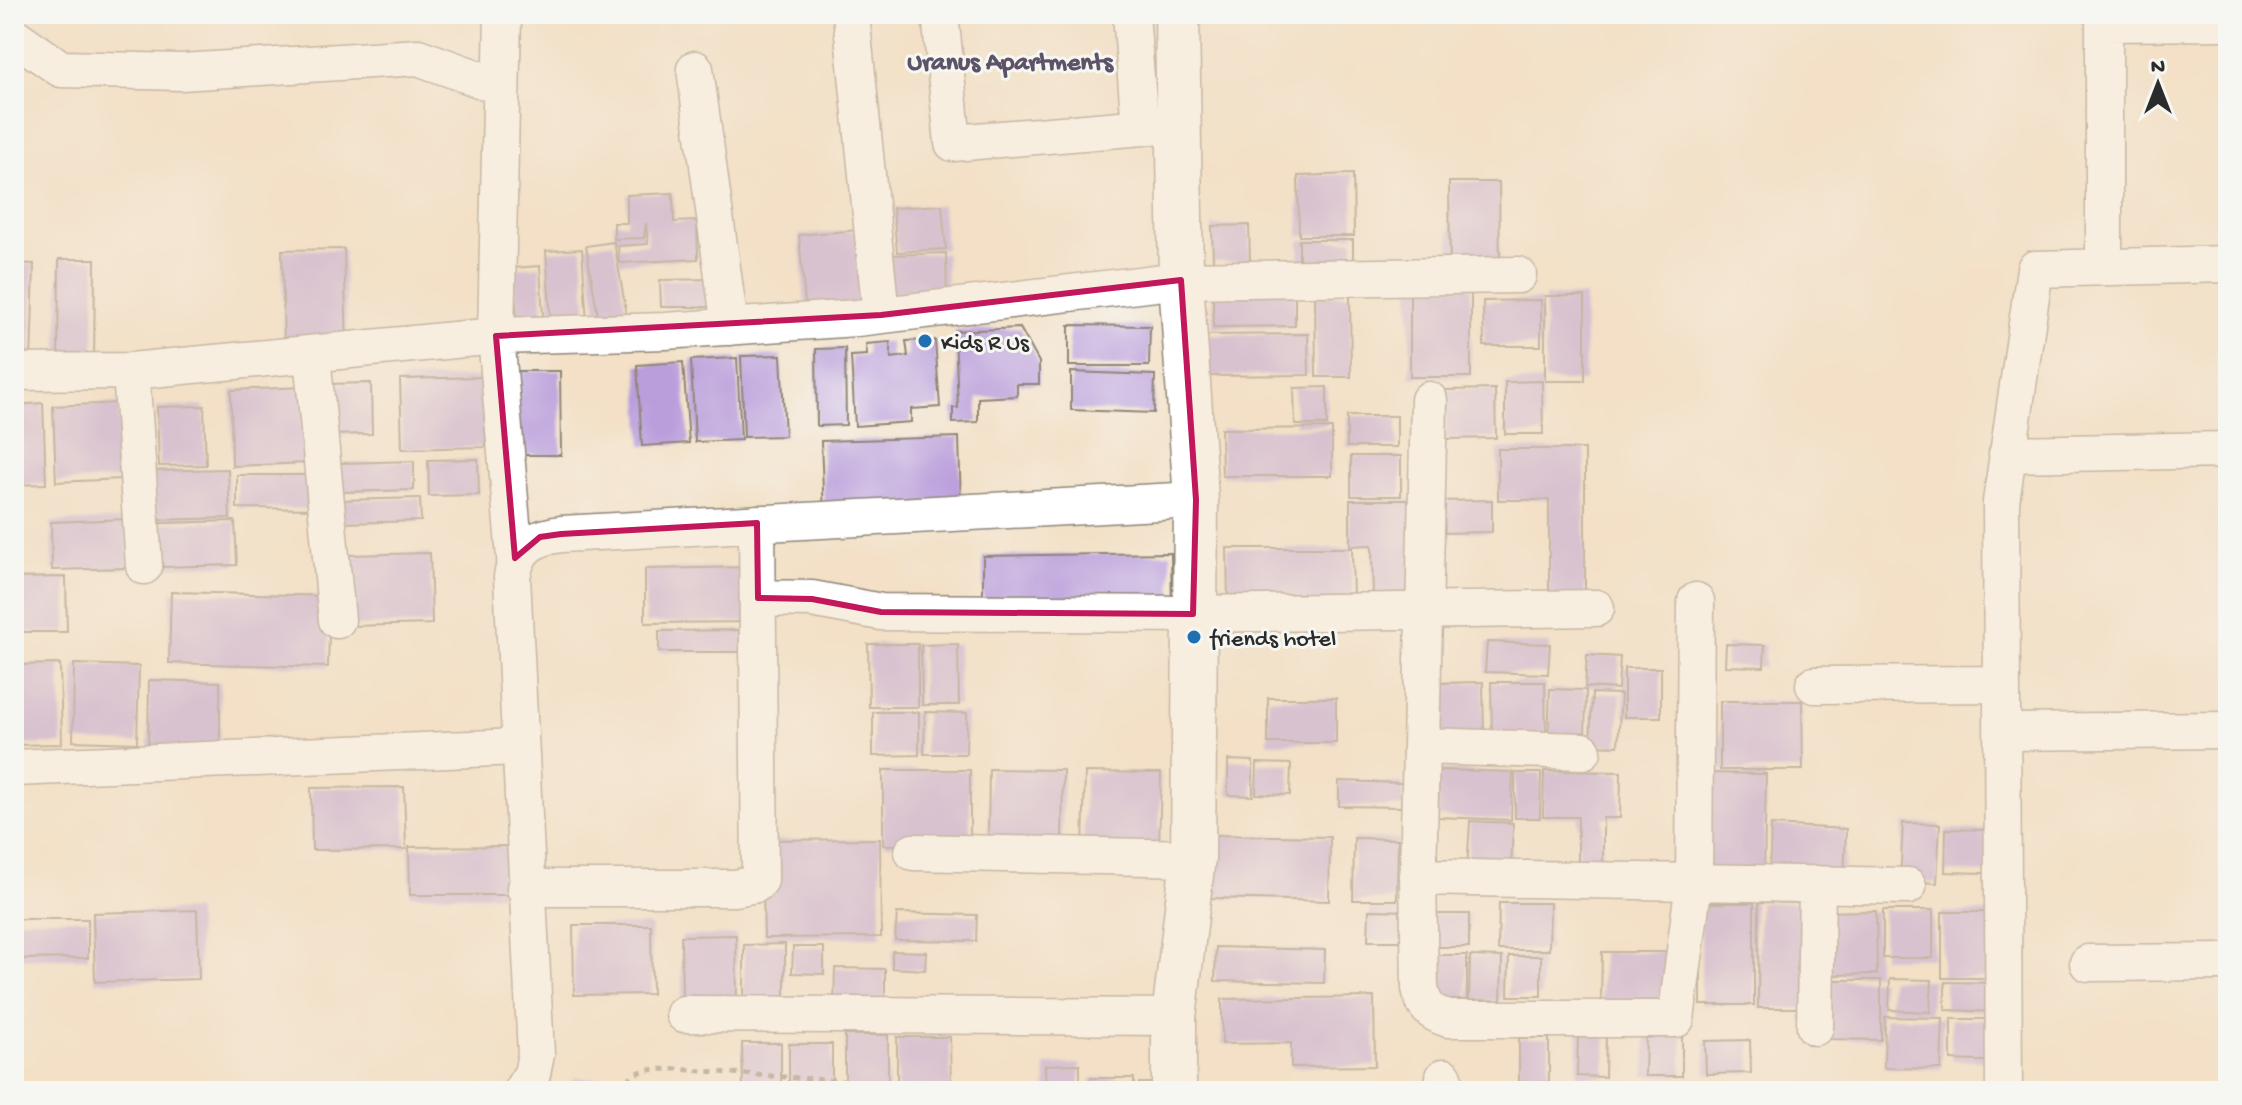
<svg xmlns="http://www.w3.org/2000/svg" width="2242" height="1105" viewBox="0 0 2242 1105" font-family="'Gochi Hand',sans-serif">
<style>
.building{fill:#ba9edb}
.lines{fill:none;stroke-linecap:round;stroke-linejoin:round}
.minor-casing{stroke:#8f8678;stroke-width:39}
.tertiary-casing{stroke:#8f8678;stroke-width:47}
.path{stroke:#8f8678;stroke-width:5;stroke-dasharray:6 6;stroke-linecap:butt}
.minor{stroke:#fff;stroke-width:36}
.tertiary{stroke:#fff;stroke-width:44}
.marked{fill:none;stroke:#c2185b;stroke-width:6;stroke-linejoin:round}
.poi-dot{fill:#1f6fb2;stroke:#f6f6f2;stroke-width:3}
.labels{text-anchor:middle;stroke-width:6;stroke-linejoin:round;paint-order:stroke}
.poi-label{font-size:24px;fill:#2b2b2b;stroke:#f6f6f2;text-anchor:start}
.neighbourhood-label{font-size:26px;font-weight:bold;fill:#5d5369;stroke:#f6f6f2}
</style>
<rect width="100%" height="100%" fill="#f6f6f2"/>
<filter id="ink" filterUnits="userSpaceOnUse"><feTurbulence type="fractalNoise" baseFrequency=".0125" numOctaves="2"/><feDisplacementMap in="SourceGraphic" scale="16" xChannelSelector="R" yChannelSelector="G"/><feConvolveMatrix kernelMatrix="1 2 1 2 8 2 1 2 1" color-interpolation-filters="sRGB"/></filter>
<filter id="wash" filterUnits="userSpaceOnUse"><feTurbulence type="fractalNoise" baseFrequency=".006" numOctaves="4" result="noise"/><feDisplacementMap in="SourceGraphic" scale="32" xChannelSelector="R" yChannelSelector="G"/><feGaussianBlur stdDeviation="1.8" result="paint"/><feColorMatrix in="noise" values="0 0 0 0 0 0 0 0 0 0 0 0 0 0 0 0 0 1.4 0 .05"/><feComposite in="paint" operator="in"/></filter>
<g filter="url(#wash)">
<rect width="100%" height="100%" fill="#f3e0c6"/>
<g id="blocks">
<!-- building -->
<path class="building" d="M1353,174L1354,236H1299L1298,176Z
M1449,182H1499L1500,272L1450,273Z
M673,193L674,222L697,221L698,259L619,263L618,246L648,244L646,223L644,238L614,239V223H627V195Z
M942,205L946,249L897,252L893,208Z
M1249,225L1250,261L1213,262L1212,226Z
M858,230L864,311L806,315L799,235Z
M1299,240H1353V275L1299,274Z
M614,242L627,317L599,322L586,246Z
M344,249L347,347L284,349L282,250Z
M582,249L587,322L551,324L546,251Z
M946,253L947,299L887,301L886,255Z
M59,259H95L94,365L58,364Z
M14,263L34,264L31,365H14Z
M540,266L544,333L518,335L513,268Z
M711,279V307H661L660,280Z
M1295,282V326L1213,327V283Z
M1410,287H1471V377H1410Z
M1315,295H1350L1351,377H1316Z
M1545,296H1585V381H1545Z
M1541,300V346H1484L1483,301Z
M1069,325L1150,326L1149,366H1069Z
M1020,328L1039,362V384H1017V396L978,398V422L953,423V408H958L955,331Z
M1308,334L1309,375L1208,376L1207,335Z
M935,340L940,407L911,409V422L855,426L851,356L867,355L866,344L890,342L891,358L908,356L906,341Z
M845,348L846,425L817,426L816,349Z
M781,355L785,436L744,437L741,356Z
M737,358L741,440L695,442L691,360Z
M683,362L689,443L642,446L637,365Z
M514,371H560L561,455H515Z
M1071,372L1155,375L1154,413L1071,410Z
M483,377L486,447L402,449L400,379Z
M1542,381L1543,434H1505V382Z
M371,383L372,434L327,435L326,384Z
M305,387L308,463L232,466L231,390Z
M1327,387V425H1295L1294,388Z
M1495,389L1496,438L1446,439L1445,390Z
M43,403L46,484L14,485V405Z
M119,403L122,479L56,482L53,406Z
M204,406L206,465L159,466L157,407Z
M1347,416H1397V447H1347Z
M1332,428V476H1222L1221,429Z
M959,437L961,510L824,515L821,441Z
M1498,449H1585V598H1549V500H1498Z
M1351,456H1401V496H1351Z
M478,459L479,495L429,496L428,460Z
M414,461V490L341,492L340,463Z
M228,469L230,518L155,520L153,471Z
M237,475H317V509L237,508Z
M420,498L421,521L341,523L340,500Z
M1350,500H1411V603L1373,604L1372,545L1350,546Z
M1492,500V532L1439,533V501Z
M128,519L129,568L52,570L51,522Z
M235,521L237,565L160,567L159,523Z
M1227,548H1352L1353,601L1228,602Z
M430,553L432,624L350,626L348,555Z
M1171,553L1172,609L983,612V556Z
M754,567V622L645,623V569Z
M66,577L67,632H14V578Z
M171,592L330,596L328,667L169,663Z
M749,630V652H659V631Z
M1487,642L1550,644L1548,674L1485,672Z
M868,644H918V707H869Z
M958,644L959,705H922L921,645Z
M1726,644L1765,645L1764,667L1725,666Z
M1587,655L1620,657L1618,689L1585,687Z
M60,664L62,744L14,745V665Z
M74,664L139,666L137,743L73,741Z
M1624,668H1661V717H1624Z
M149,680L220,682V752H148Z
M1483,682L1484,738L1438,739L1436,683Z
M1491,682H1545L1546,737L1492,738Z
M1550,689L1586,690L1585,741L1548,740Z
M1592,693L1621,694L1618,746L1590,745Z
M1268,698H1336V743H1268Z
M1720,701H1802L1803,770H1720Z
M873,712H919V755L873,756Z
M925,712L967,713L966,754H924Z
M1228,760L1253,761V796L1228,795Z
M1257,763L1291,764L1290,795L1256,794Z
M989,769L1063,770L1062,843L988,842Z
M883,770H970V845H883Z
M1439,770L1513,772L1511,820L1438,817Z
M1544,771L1621,772L1620,818H1603V862H1578V817H1543Z
M1085,772L1161,773L1159,850L1083,849Z
M1515,773H1541L1540,818H1515Z
M1708,773L1766,774L1764,878L1705,877Z
M1339,781L1403,783V807L1339,806Z
M404,787L406,849L312,850L311,788Z
M1470,821L1513,823L1511,872L1467,870Z
M1903,823L1940,824L1937,883L1900,881Z
M1771,825L1846,829L1844,881L1769,878Z
M1946,829L1987,830L1986,873L1945,872Z
M1213,835L1330,837L1329,901L1211,898Z
M1354,838L1398,839L1397,900H1353Z
M880,839L881,937L764,938L762,840Z
M511,846V895H410L409,847Z
M1759,902L1811,903L1810,1008H1758Z
M1499,903H1550L1549,950H1498Z
M1701,903H1754V1005H1701Z
M197,910L199,979L95,982L93,913Z
M1369,910L1410,911V941H1368Z
M1883,910H1933V958H1883Z
M1876,911L1877,974L1824,975L1823,912Z
M1942,912H2004V978H1942Z
M897,913L977,915L976,941L895,940Z
M1433,914H1469V947H1433Z
M14,919H88V958L14,959Z
M573,925H651L652,994L574,995Z
M736,935L737,1002H682L681,936Z
M785,944V1002L744,1003V945Z
M793,947H824V974L792,973Z
M1216,947L1325,950L1324,983L1215,981Z
M892,951L926,952L925,970L892,968Z
M1602,952H1674V1002H1601Z
M1425,955H1467V1000H1425Z
M1470,956L1502,957L1501,1001L1469,1000Z
M1509,956H1541V996H1508Z
M835,968L885,969V1006L834,1005Z
M1890,979L1932,980L1930,1012L1889,1010Z
M1826,980H1881V1040L1825,1039Z
M1945,982L2000,983V1012L1945,1010Z
M1374,997L1375,1066L1291,1067V1043L1222,1044V999Z
M1885,1017L1943,1018L1941,1069L1884,1068Z
M1951,1019H2007L2006,1062L1951,1060Z
M1646,1031L1682,1032V1076H1645Z
M1578,1032H1606L1605,1077L1577,1076Z
M845,1035H888V1091H845Z
M897,1037H950L951,1091H897Z
M1519,1038H1549V1082H1519Z
M1750,1040L1751,1073L1706,1074L1705,1041Z
M742,1043H781V1091H743Z
M789,1044H832V1090H789Z
M1080,1064V1091H1046L1045,1065Z
M574,1078L618,1079V1091H574Z
M1091,1078H1134V1091H1091Z
M1139,1083H1171V1091H1139Z"/>
</g>
</g>
<g filter="url(#ink)">
<use href="#blocks" fill-opacity="0" stroke="#8f8678" stroke-width="2"/>
<g class="lines">
<!-- minor casing -->
<g class="minor-casing">
<path id="minor" d="M503,14L496,336L515,558
M851,14L881,315
M940,14L953,143L1179,124
M1131,14L1140,127
M14,36L61,69L181,72L418,57L501,87
M695,69L730,327
M2104,267V23L2228,22
M312,355L337,620
M131,371L144,566
M14,372L131,371L496,336L665,331L857,318L1181,280L1518,275
M1429,400L1418,877L1420,988C1423,1006 1430,1013 1448,1019H1676L1694,882L1696,601
M2007,454L2228,450
M758,598L812,599L881,612L1193,614L1596,608
M1814,685L2001,684
M2002,732L2228,730
M1421,746L1583,751
M14,768L518,747
M913,852L1193,858
M1418,877L1908,886
M525,888H735L756,884L760,880L757,523
M2088,963L2228,962
M684,1014L1174,1017
M1815,1027L1817,884
M1444,1077V1091
M521,1091L532,1074L536,1054L512,577C517,547 532,538 561,534L1196,500
M2004,1091L2001,502L2035,269L2228,264"/>
</g>
<!-- tertiary casing -->
<g class="tertiary-casing">
<path id="tertiary" d="M1174,1091V1017L1193,858L1196,500L1181,280L1177,14"/>
</g>
<!-- path -->
<path class="path" d="M622,1091C629,1066 655,1070 676,1069L976,1091"/>
<!-- minor -->
<use href="#minor" class="minor"/>
<!-- tertiary -->
<use href="#tertiary" class="tertiary"/>
</g>
</g>
<!-- marked area -->
<path d="M0 0H2242V1105H0ZM1181,280L1196,500L1193,614L881,612L812,599L758,598L757,523L561,534L540,537L515,558L496,336L881,315Z" fill="#f3e0c6" fill-opacity=".55" fill-rule="evenodd"/>
<path class="marked" d="M1181,280L1196,500L1193,614L881,612L812,599L758,598L757,523L561,534L540,537L515,558L496,336L881,315Z"/>
<!-- markers -->
<g class="poi-dot">
<circle cx="925" cy="341" r="8"/>
<circle cx="1194" cy="637" r="8"/>
</g>
<g class="labels">
<!-- poi labels -->
<g class="poi-label">
<text x="941" y="349">Kids R Us</text>
<text x="1210" y="645">friends hotel</text>
</g>
<!-- neighbourhood labels -->
<g class="neighbourhood-label">
<text x="1010" y="69">Uranus Apartments</text>
</g>
</g>
<!-- margin -->
<rect width="2242" height="1105" fill="none" stroke="#f6f6f2" stroke-width="48"/>
<!-- north arrow -->
<g transform="translate(2158 84)" stroke="#f6f6f2" stroke-width="6" paint-order="stroke">
<path d="M0-6L14 30L0 20L-14 30Z" fill="#2b2b2b"/>
<text y="-12" font-size="22" font-weight="bold" text-anchor="middle" fill="#2b2b2b">N</text>
</g>
</svg>
